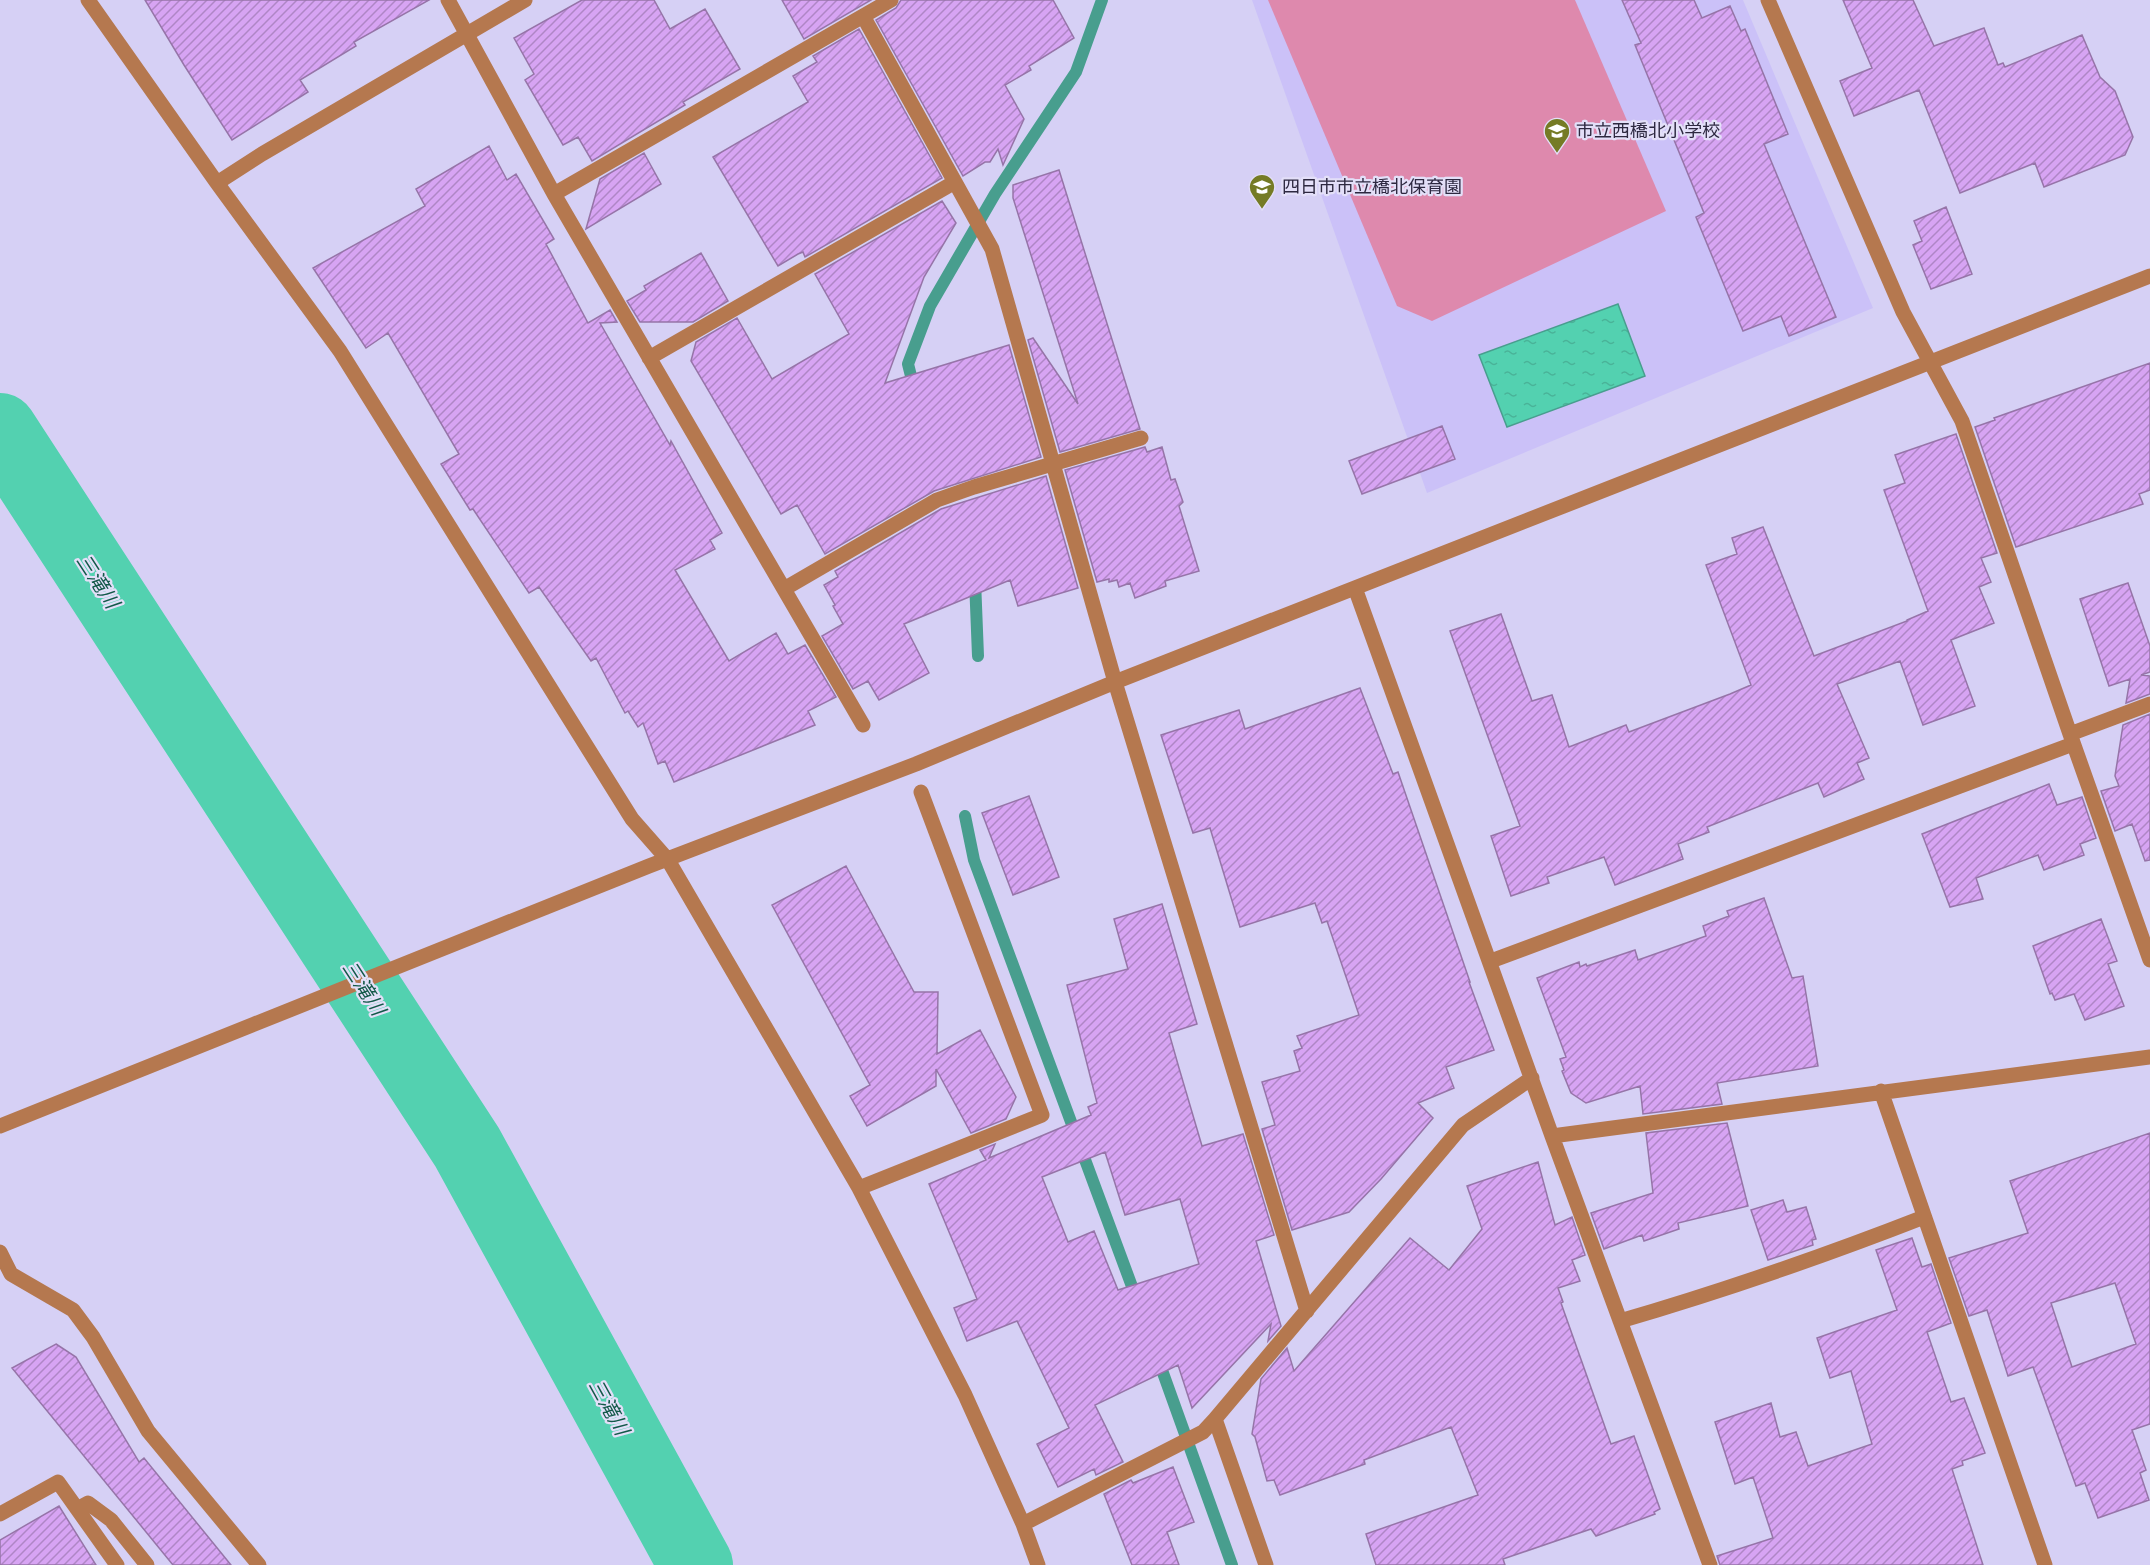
<svg xmlns="http://www.w3.org/2000/svg" width="2150" height="1565" viewBox="0 0 2150 1565" font-family="'Work Sans','Noto Sans JP',sans-serif">
<style>
.built{fill:#cbc1f8}
.park{fill:#de89ad}
.water{fill:url(#water-ripples);stroke:#489e8e;stroke-width:1.5}
.lines{fill:none;stroke-linecap:round;stroke-linejoin:round}
.stream{stroke:#489e8e;stroke-width:12}
.river{stroke:#53d1b0;stroke-width:74}
.building{fill:url(#building-hatch);stroke:#9674a8;stroke-width:1.5;fill-rule:evenodd}
.minor{stroke:#b5784f;stroke-width:15}
.labels{text-anchor:middle;stroke-width:4.5;stroke-linejoin:round;paint-order:stroke}
.poi-label{font-size:18px;fill:#2d2840;stroke:#e3dff8;text-anchor:start}
.water-label{font-size:20px;font-style:italic;fill:#135949;stroke:#e3dff8}
</style>
<defs>
<pattern id="water-ripples" width="26" height="14" patternUnits="userSpaceOnUse" patternTransform="scale(1.5)"><rect width="26" height="14" fill="#53d1b0"/><path d="M2 4q2-2 4 0t4 0M15 11q2-2 4 0t4 0" fill="none" stroke="#49b398"/></pattern>
<pattern id="building-hatch" width="6" height="6" patternUnits="userSpaceOnUse" patternTransform="scale(1.5)"><rect width="6" height="6" fill="#d7a4f3"/><path d="M-1 1l2-2M0 6l6-6M5 7l2-2" fill="none" stroke="#af86c6"/></pattern>
</defs>
<rect width="100%" height="100%" fill="#d6d0f5"/>
<!-- built -->
<path class="built" d="M1252,0H1743L1873,308L1427,493Z"/>
<!-- park -->
<path class="park" d="M1268,0H1575L1666,211L1432,321L1397,306Z"/>
<!-- water -->
<path class="water" d="M1618,304L1645,376L1507,427L1479,355Z"/>
<g class="lines">
<!-- stream -->
<path class="stream" d="M914,388L908,364L930,306L995,194L1076,72L1102,0
M975,580L978,656
M965,816L974,860L1137,1300
M1158,1359L1232,1565"/>
<!-- river -->
<path class="river" d="M0,430L467,1147L696,1565"/>
</g>
<!-- building -->
<path class="building" d="M145,0H429L354,42L356,46L300,80L308,92L232,140L184,65Z
M582,0H654L670,29L705,9L740,69L683,102L685,105L592,161L578,137L563,145L525,80L534,74L514,38Z
M782,0H871L804,39Z
M901,0H1053L1074,38L1029,66L1031,70L1005,85L1024,119L1003,165L998,149L990,162H985L963,176L876,20L896,8Z
M1622,0H1694L1702,18L1730,6L1741,31L1745,29L1788,134L1764,144L1836,317L1789,336L1781,316L1743,331L1696,217L1704,213L1635,45L1641,43Z
M1843,0H1913L1934,46L1984,28L1998,65L2003,63L2005,67L2082,35L2100,77L2115,91L2133,137L2125,155L2044,187L2035,163L1960,193L1919,90L1854,116L1840,81L1872,68Z
M859,29L942,178L805,257L803,252L798,254L778,266L713,157L808,102L793,76L817,62L813,56Z
M489,146L507,180L516,174L554,239L546,244L588,323L610,310L617,322L600,323L670,445L671,441L722,533L710,540L715,549L675,570L729,661L776,633L788,654L805,645L836,697L808,711L815,725L674,782L665,761L658,764L643,723L638,727L628,711L625,713L596,658L591,661L539,587L529,593L473,509L470,510L441,464L459,454L388,333L366,348L313,268L425,206L416,189Z
M644,153L661,184L586,229L600,179Z
M1059,170L1140,429L1060,452L1028,340L1033,338L1078,404L1013,198V185Z
M942,201L956,223L924,277L885,383L1009,345L1041,457L934,491L825,554L797,505L781,514L691,361L696,342L737,318L772,379L849,334L815,274Z
M1946,207L1972,274L1931,289L1913,245L1922,241L1914,221Z
M701,253L728,301L693,322H640L627,301L646,290L644,286Z
M2150,363V490L2139,494L2143,504L2016,547L1975,427L1995,420L1994,418Z
M1442,426L1455,459L1362,494L1349,461Z
M1956,434L1997,553L1981,558L1991,582L1979,587L1994,623L1951,640L1975,706L1923,725L1900,661L1837,684L1869,758L1857,763L1864,779L1824,797L1818,783L1707,827L1709,832L1678,844L1683,859L1615,885L1604,857L1547,877L1549,883L1511,896L1491,836L1520,826L1450,631L1501,614L1532,701L1552,695L1569,747L1626,725L1629,732L1730,694L1751,685L1706,565L1737,554L1732,538L1763,527L1814,656L1907,621V620L1928,611L1884,490L1905,483L1895,455Z
M1145,447L1147,452L1162,447L1171,480L1175,479L1183,502L1179,506L1199,571L1165,581L1166,586L1135,598L1130,583L1119,587L1117,580L1109,582V579L1097,582L1065,470Z
M1046,476L1078,588L1018,606L1010,580L904,624L929,673L879,700L868,681L853,689L822,636L843,624L833,606L835,605L824,585L838,577L835,571L941,509Z
M2128,583L2150,646V672L2141,675L2150,676V694L2126,703L2130,679L2109,686L2080,599Z
M1360,688L1393,774L1398,772L1470,982H1469L1494,1050L1446,1067L1454,1088L1418,1103L1433,1118L1381,1179L1349,1212L1292,1230L1262,1129L1275,1125L1262,1082L1300,1071L1294,1051L1302,1048L1297,1036L1359,1015L1327,921L1322,923L1315,903L1240,927L1210,828L1193,833L1161,735L1239,710L1245,729Z
M2150,714V860L2145,861L2132,824L2115,831L2101,791L2119,786L2115,776L2123,725Z
M2049,784L2057,805L2082,797L2096,838L2080,844L2084,855L2044,870L2038,855L1976,878L1983,899L1950,907L1922,834Z
M1029,796L1059,877L1013,895L982,813Z
M846,866L914,992H938L937,1054L980,1030L1016,1097L1006,1119L971,1133L936,1069V1086L867,1126L850,1096L870,1085L772,905Z
M1764,898L1792,978L1803,976L1818,1066L1717,1083L1722,1104L1643,1114L1640,1086L1586,1103L1571,1093L1562,1071L1564,1070L1560,1059L1566,1057L1537,978L1579,962L1580,967L1586,964L1587,966L1635,950L1638,960L1706,936L1703,926L1729,916L1727,911Z
M1162,904L1197,1024L1169,1033L1179,1068L1202,1146L1243,1134L1274,1235L1256,1241L1281,1326L1268,1341L1271,1324L1192,1408L1178,1365L1095,1405L1123,1462L1096,1475L1094,1469L1058,1487L1037,1444L1069,1428L1017,1321L967,1341L954,1308L977,1299L929,1184L986,1160L980,1150L995,1144L989,1158L1091,1115L1088,1107L1097,1103L1067,985L1128,969L1114,919ZM1105,1152L1125,1215L1180,1199L1199,1264L1118,1290L1094,1231L1068,1242L1042,1177Z
M2101,919L2117,961L2108,964L2124,1006L2085,1020L2074,994L2055,1000L2052,993L2050,994L2033,946Z
M1727,1123L1748,1206L1678,1223L1679,1229L1644,1241L1642,1235L1604,1249L1591,1213L1653,1193L1646,1133Z
M2150,1133V1424L2132,1430L2146,1470L2140,1473L2149,1500L2098,1518L2085,1483L2076,1486L2033,1367L2008,1376L1987,1310L1969,1316L1949,1258L2028,1233L2010,1181ZM2115,1283L2136,1344L2072,1367L2051,1303Z
M1538,1162L1555,1225L1572,1217L1585,1255L1572,1260L1580,1281L1558,1288L1563,1302L1561,1303L1611,1444L1634,1436L1660,1509L1654,1512L1655,1514L1596,1536L1591,1529L1503,1559L1505,1565H1376L1366,1534L1478,1495L1451,1427L1364,1460L1365,1464L1280,1495L1274,1480L1267,1481L1255,1437L1252,1434L1261,1379L1287,1348L1294,1371L1410,1238L1449,1270L1482,1229L1467,1186Z
M1783,1200L1787,1212L1806,1207L1816,1239L1812,1240L1813,1245L1768,1260L1751,1210Z
M1912,1238L1922,1267L1931,1264L1951,1323L1927,1332L1951,1402L1964,1398L1985,1453L1962,1461L1963,1465L1952,1469L1983,1565H1720L1717,1556L1773,1538L1753,1477L1735,1484L1715,1422L1771,1403L1780,1437L1796,1432L1808,1466L1872,1444L1851,1371L1830,1378L1817,1338L1897,1310L1876,1250Z
M56,1344L76,1357L139,1462L144,1458L231,1565H173L12,1368Z
M1173,1467L1194,1522L1167,1532L1179,1565H1132L1104,1494L1131,1480L1133,1483Z
M59,1506L96,1565H0V1540Z"/>
<g class="lines">
<!-- minor -->
<path class="minor" d="M88,0L217,183L340,351L632,819L668,860L859,1188L965,1395L1023,1524L1038,1565
M448,0L554,194L863,725
M1768,0L1903,312L1962,421L2070,734L2150,960
M863,16L992,249L1115,682L1307,1311
M217,183L262,154L525,0
M554,194L891,0
M649,358L955,182
M1355,588L1552,1136L1710,1565
M784,589L937,500L974,487L1141,438
M2070,734L2150,704
M1491,961L2073,744
M1881,1091L2045,1565
M0,1126L649,866L916,764L1115,682L2150,276
M1552,1136L2150,1057
M859,1188L1042,1115L921,792
M0,1252L11,1274L73,1310L93,1337L148,1431L259,1565
M1620,1321C1723,1291 1824,1256 1924,1217
M77,1509L88,1503L111,1520L147,1565
M0,1514L58,1482L117,1565
M1023,1524L1203,1432L1215,1419
M1266,1565L1215,1419L1463,1125L1532,1078"/>
</g>
<!-- icons -->
<defs>
<g id="school-pin" transform="scale(1.35)"><path d="M0 17L-7.5 6A9.5 9.5 0 1 1 7.5 6Z" fill="#757b25" stroke="#e3dff8"/><path d="M0-5L7-2L0 1L-7-2ZM-4 1L0 2.5L4 1V4Q0 6-4 4Z" fill="#fff"/></g>
</defs>
<g fill-rule="evenodd">
<use href="#school-pin" x="1557" y="131"/>
<use href="#school-pin" x="1262" y="187"/>
</g>
<g class="labels">
<!-- poi labels -->
<g class="poi-label">
<text x="1576" y="137">市立西橋北小学校</text>
<text x="1282" y="193">四日市市立橋北保育園</text>
</g>
<!-- water labels -->
<g class="water-label">
<text transform="translate(98 581) rotate(57)" y="7">三滝川</text>
<text transform="translate(364 988) rotate(57)" y="7">三滝川</text>
<text transform="translate(609 1407) rotate(61)" y="7">三滝川</text>
</g>
</g>
</svg>
